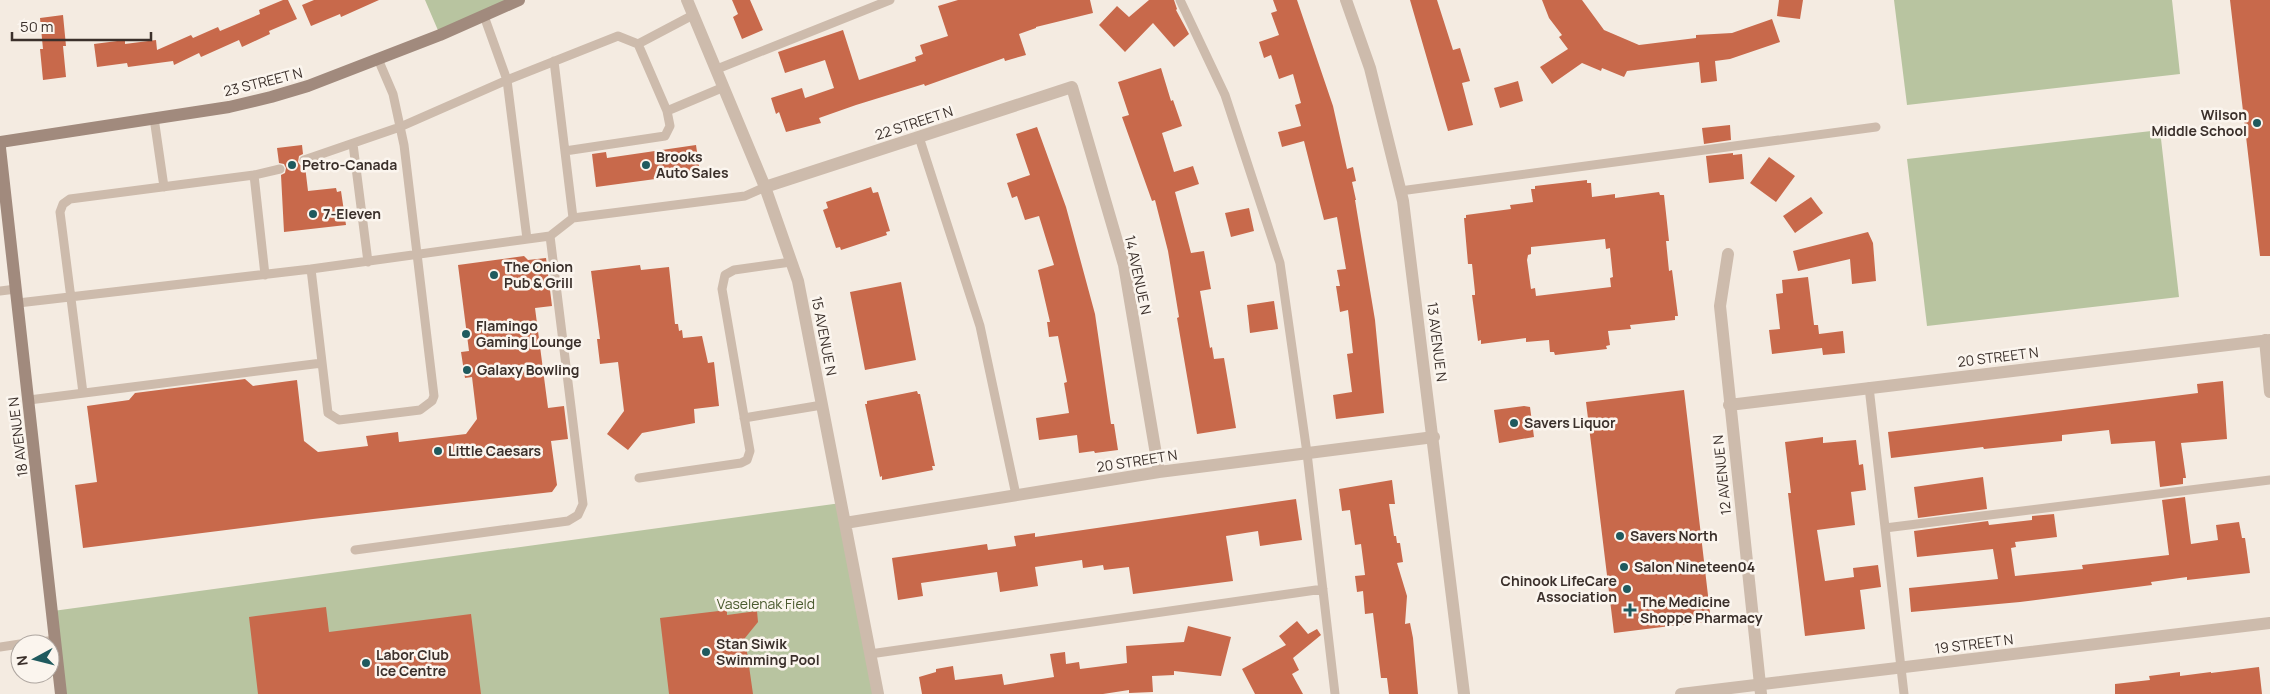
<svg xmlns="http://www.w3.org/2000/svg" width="2270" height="694" viewBox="0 0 2270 694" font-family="Manrope,sans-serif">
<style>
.green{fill:#b8c4a0}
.building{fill:#c8694b;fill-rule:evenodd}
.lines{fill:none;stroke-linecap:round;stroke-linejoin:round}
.lane{stroke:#cdbbac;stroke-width:9}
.street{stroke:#cdbbac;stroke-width:12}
.secondary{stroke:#a18a7d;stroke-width:12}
.poi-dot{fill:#1f5a5e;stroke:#fbf5ee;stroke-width:2}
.labels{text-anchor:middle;stroke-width:5;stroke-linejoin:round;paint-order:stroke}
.street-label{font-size:14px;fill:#3b302b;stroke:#fbf5ee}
.poi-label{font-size:14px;font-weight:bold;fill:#3b302b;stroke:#fbf5ee;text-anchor:start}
.park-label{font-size:14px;fill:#4a5a2e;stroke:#fbf5ee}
</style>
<rect width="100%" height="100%" fill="#f4ebe1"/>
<!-- green -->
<path class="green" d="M425,0H519L440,35Z
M1894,0H2172L2180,74L1907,105Z
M2160,130L2179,297L1927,326L1907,159Z
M841,503L878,694H61L53,611Z"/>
<!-- building -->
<path class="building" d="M283,0H288L297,19L269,31L270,34L242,47L239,40L201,57L199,53L174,65L173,61L128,67L127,63L97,67L94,44L125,40V44L156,40L157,50L191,35L193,38L218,27L220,31L260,14L259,10Z
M314,0H379L341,17L340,14L311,26L302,5Z
M732,0H750L763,30L742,39L733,17L738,14Z
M958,0H1090L1093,13L1036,27V28L1019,34L1026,55L1005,61L1004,58L925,86L924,84L856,105L819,118L821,123L786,132L779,112L776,114L771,98L802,88L805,98L834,88L825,60L785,73L778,52L843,30L859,80L916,61L915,57L923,54L920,45L948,36L938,6Z
M1149,0H1174L1177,9L1176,10L1189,34L1174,47L1153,23L1125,52L1099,25L1117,6L1129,17Z
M1273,0H1297L1333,106L1347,169L1353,167L1356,181L1352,182L1356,200H1355L1375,320L1384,413L1336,419L1333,395L1352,392L1347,354L1353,353L1348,310L1340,312L1336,286H1340L1337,270L1346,269L1337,217L1324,220L1304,141L1282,147L1278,132L1301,126L1295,105L1301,103L1293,74L1279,79L1271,55L1264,58L1259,42L1279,35L1271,13L1277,11Z
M1410,0H1437L1453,50L1460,48L1470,81L1462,83L1473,125L1448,131Z
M1542,0H1582L1604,30L1639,45L1696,38V35L1732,33L1772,19L1780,42L1730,59L1715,61L1717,81L1701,83L1699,62L1627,71L1624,77L1602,68L1601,71L1582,63L1552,84L1540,67L1568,49L1559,37L1562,35L1549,18Z
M1779,0H1803L1800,19L1777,16Z
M2230,0H2270V256H2260Z
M63,15L66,46H63L66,77L43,80L40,49H43L40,18Z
M1161,68L1171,101L1173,100L1182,126L1162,133L1174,172L1193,166L1199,184L1175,192L1191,253L1204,251L1211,289L1200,291L1210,348L1212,347L1214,359L1224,358L1236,428L1197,434L1177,318L1179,317L1168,251L1155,200L1152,201L1122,117L1129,115L1118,82Z
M1518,81L1523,101L1500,108L1494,88Z
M1730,125L1731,140L1704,144L1702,128Z
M1037,127L1066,207L1095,314L1111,424H1114L1118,450L1095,453L1094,451L1079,453L1077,435L1039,440L1036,418L1069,413L1064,383L1067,382L1058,336L1049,337L1047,322H1050L1038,270L1054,265L1039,216L1025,220L1017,196L1012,198L1007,183L1030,175L1016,134Z
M302,145L303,154L299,156L298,162L300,165L305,166L308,191L336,188L337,192L341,191L346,225L284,232L281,175L285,173L286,168L284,164L279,163L277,148Z
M696,145L700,173L596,187L592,154L606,152L607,158Z
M1733,153V155L1742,154L1744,179L1709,183L1706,156Z
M1769,157L1795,176L1776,202L1750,183Z
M1587,180V183H1591L1592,197L1615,194V198L1659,192L1660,195H1664L1669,241H1666L1669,271L1672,270L1678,316H1675V320L1630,325L1631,329L1608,331L1610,345L1606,346L1607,349L1555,355L1554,352H1550L1549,340L1526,342V338L1481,344V340L1478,341L1472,295H1475V292L1472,264H1468L1464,218H1466V215L1511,209L1510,205L1533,202L1531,189H1535V186ZM1605,239L1606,249L1610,248L1613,277L1610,278L1611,287L1536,296L1535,288L1531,289L1527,260L1528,255L1531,254V247Z
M871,187L873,193L878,192L890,231L886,232L887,235L841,250L840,247L836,248L823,210L828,208L826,202Z
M1811,197L1823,213L1795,233L1783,216Z
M1249,208L1254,231L1231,237L1225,213Z
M1868,232L1873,243L1876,281L1852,284L1850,259L1798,271L1793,251Z
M524,256L528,260L546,258L552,306L535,308L548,408L564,406L568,439L551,441L557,485L552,492L313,519L83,548L75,485L97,482L87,406L129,400L135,393L245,379L253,386L297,380L304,441L318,452L368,446L366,436L398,432L399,442L466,434L477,419L472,377L465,378L461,352L469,351L458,265Z
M640,265L641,270L669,267L675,324H678L679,331L682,330L683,338L702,336L708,363L714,362L719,406L694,409L695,423L642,433L628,450L607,434L624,411L618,362L600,364L597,339H600L591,271Z
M1808,277L1814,325H1818L1819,334L1843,331L1845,353L1823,355L1822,348L1772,354L1769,330L1780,329L1776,294L1783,293L1782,280Z
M901,282L916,360L865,370L850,292Z
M1274,301L1278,329L1250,333L1247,305Z
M2223,381L2227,439L2181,443L2186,478H2183V484L2160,487L2155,441L2111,444L2109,430L2062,435V441L1984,449L1983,447L1891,458L1888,432L2198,393L2197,384Z
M1684,390L1711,621L1614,633L1586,402Z
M917,391L918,394H920L935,466H932L933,470L882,480V476L880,477L865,404H867V401Z
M1524,406L1530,407L1534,437L1499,443L1494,410Z
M1823,437V443L1856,440L1859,465L1863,464L1866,490L1851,492L1855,525L1817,530L1825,581L1854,577L1853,568L1878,565L1881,587L1860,590L1865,629L1805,636L1788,493H1791L1785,442Z
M1983,477L1987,509L1918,518L1914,487Z
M1392,480L1395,504H1389L1394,536H1396L1397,543H1400L1403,562L1397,563L1407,596L1405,624L1410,623L1413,638L1418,694H1389L1387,678H1381L1373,613L1365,614L1363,591L1357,592L1355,576L1365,575L1361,544L1355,545L1350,510L1342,511L1339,489Z
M2185,497L2191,544L2218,540L2216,525L2239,522L2242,538H2245L2250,573L2187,580V577L2151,582L2152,585L2020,602L1911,612L1909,588L1998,579L1993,549L1917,557L1914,531L1988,521L1989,525L2032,520V516L2054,514L2057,537L2015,542L2016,547L2011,548L2015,576L2083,569L2082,565L2169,555L2162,500Z
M1296,499L1302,540L1260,546L1258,531L1226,536L1233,581L1133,594L1129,567L1104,570L1103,565L1083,568L1082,560L1035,567L1038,586L1000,592L997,572L921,583L923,596L898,600L892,558L987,544L988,550L1016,546L1014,536L1035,533V537Z
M326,607L329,632L471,614L481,694H258L249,617Z
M727,610V615L757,611L758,622L745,638L753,694H669L660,618Z
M1297,621L1308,634L1317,629L1321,635L1293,658L1299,670L1292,674L1303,694H1255L1242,669L1286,645L1279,636Z
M1188,626L1231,637L1221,676L1174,671V675L1152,676L1153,692L1129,693V690L1103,694H922L919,677L936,672V669L953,666L955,680L1002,674L1004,685L1054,677L1050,654L1065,652L1066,664L1079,662L1080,669L1127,663L1126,646L1184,642Z
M2259,667L2262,694H2115V684L2150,680L2149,676L2180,672V676L2211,672V673Z"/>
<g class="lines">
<!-- lane -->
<path class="lane" d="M1180,0L1225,95L1280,263L1307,453L1335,694
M484,16L507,80L527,239
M638,44L667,111L724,87
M717,69L890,0
M154,118L164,187
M919,137L980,326L1016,495
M353,144L368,262
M565,151L665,136L670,126L667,111
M304,160L400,127L507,80L618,36L638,44L693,15
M254,175L280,169
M1400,191L1876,127
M573,218L745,196L765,187
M550,236L573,218L554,61
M0,291L16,289
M18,303L311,269
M1869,387L1904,694
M83,393L60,212L63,204L70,199L254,175L265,275
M29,400L322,363
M744,418L822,405
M639,478L741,463L747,460L750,451L722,289L725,275L734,270L791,262
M1885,528L2270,480
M355,550L568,521L578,515L583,504L550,236L311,269L328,413L339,420L420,410L432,401L434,396L404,145L393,94L378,59
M23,644L56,640
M0,647L20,644
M870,654L1323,589"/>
<!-- street -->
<path class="street" d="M687,0L765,187L798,281L878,694
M1346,0L1370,68L1403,201L1464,694
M765,187L1072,87L1124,265L1159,472
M1728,254L1720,306L1761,694
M2265,340L2270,392
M1729,405L2270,340
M845,523L1159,472L1434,437
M1681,694L2270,623"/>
<!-- secondary -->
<path class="secondary" d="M0,142L229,107L271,97L308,86L440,35L519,0
M0,148L61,694"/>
</g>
<!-- markers -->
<g class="poi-dot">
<circle cx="2257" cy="123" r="5"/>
<circle cx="292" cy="165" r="5"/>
<circle cx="646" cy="165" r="5"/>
<circle cx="313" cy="214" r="5"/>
<circle cx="494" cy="275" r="5"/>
<circle cx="466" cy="334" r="5"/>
<circle cx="467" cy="370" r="5"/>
<circle cx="1514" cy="423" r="5"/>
<circle cx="438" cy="451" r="5"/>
<circle cx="1620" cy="536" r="5"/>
<circle cx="1624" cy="567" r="5"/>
<circle cx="1627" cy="589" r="5"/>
<path d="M1627.5 602.5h5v5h5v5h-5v5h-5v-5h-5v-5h5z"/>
<circle cx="706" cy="652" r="5"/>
<circle cx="366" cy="663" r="5"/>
</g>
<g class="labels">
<!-- street labels -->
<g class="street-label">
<text transform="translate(263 82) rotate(-14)" y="5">23 STREET N</text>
<text transform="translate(914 123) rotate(-18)" y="5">22 STREET N</text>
<text transform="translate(1138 275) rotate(78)" y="5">14 AVENUE N</text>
<text transform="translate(824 336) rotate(79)" y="5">15 AVENUE N</text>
<text transform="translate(1437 342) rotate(83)" y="5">13 AVENUE N</text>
<text transform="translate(1998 357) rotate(-7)" y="5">20 STREET N</text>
<text transform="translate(18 437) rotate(-97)" y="5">18 AVENUE N</text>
<text transform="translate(1137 461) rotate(-9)" y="5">20 STREET N</text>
<text transform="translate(1722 475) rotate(-96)" y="5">12 AVENUE N</text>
<text transform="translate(1974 644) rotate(-7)" y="5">19 STREET N</text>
</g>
<!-- poi labels -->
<g class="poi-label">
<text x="2247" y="120" text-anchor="end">Wilson<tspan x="2247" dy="16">Middle School</tspan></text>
<text x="656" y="162">Brooks<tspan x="656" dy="16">Auto Sales</tspan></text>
<text x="302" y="170">Petro-Canada</text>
<text x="323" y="219">7-Eleven</text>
<text x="504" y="272">The Onion<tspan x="504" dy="16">Pub &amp; Grill</tspan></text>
<text x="476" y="331">Flamingo<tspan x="476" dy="16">Gaming Lounge</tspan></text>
<text x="477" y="375">Galaxy Bowling</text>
<text x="1524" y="428">Savers Liquor</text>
<text x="448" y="456">Little Caesars</text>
<text x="1630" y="541">Savers North</text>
<text x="1634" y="572">Salon Nineteen04</text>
<text x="1617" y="586" text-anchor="end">Chinook LifeCare<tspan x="1617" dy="16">Association</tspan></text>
<text x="1640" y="607">The Medicine<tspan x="1640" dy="16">Shoppe Pharmacy</tspan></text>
<text x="716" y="649">Stan Siwik<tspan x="716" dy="16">Swimming Pool</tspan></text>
<text x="376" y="660">Labor Club<tspan x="376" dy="16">Ice Centre</tspan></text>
</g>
<!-- park labels -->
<g class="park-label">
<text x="766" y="609">Vaselenak Field</text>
</g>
</g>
<!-- north arrow -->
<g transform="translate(35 659) rotate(263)"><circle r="24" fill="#fbf5ee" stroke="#aea6a0"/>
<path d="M0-4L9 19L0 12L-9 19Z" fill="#1f5a5e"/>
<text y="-8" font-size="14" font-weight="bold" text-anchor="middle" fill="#3b302b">N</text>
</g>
<!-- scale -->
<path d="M12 32v8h139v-8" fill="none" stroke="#3b302b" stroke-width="2.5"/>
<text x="20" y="32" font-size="15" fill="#3b302b" stroke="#fbf5ee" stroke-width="4" paint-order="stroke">50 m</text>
</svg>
